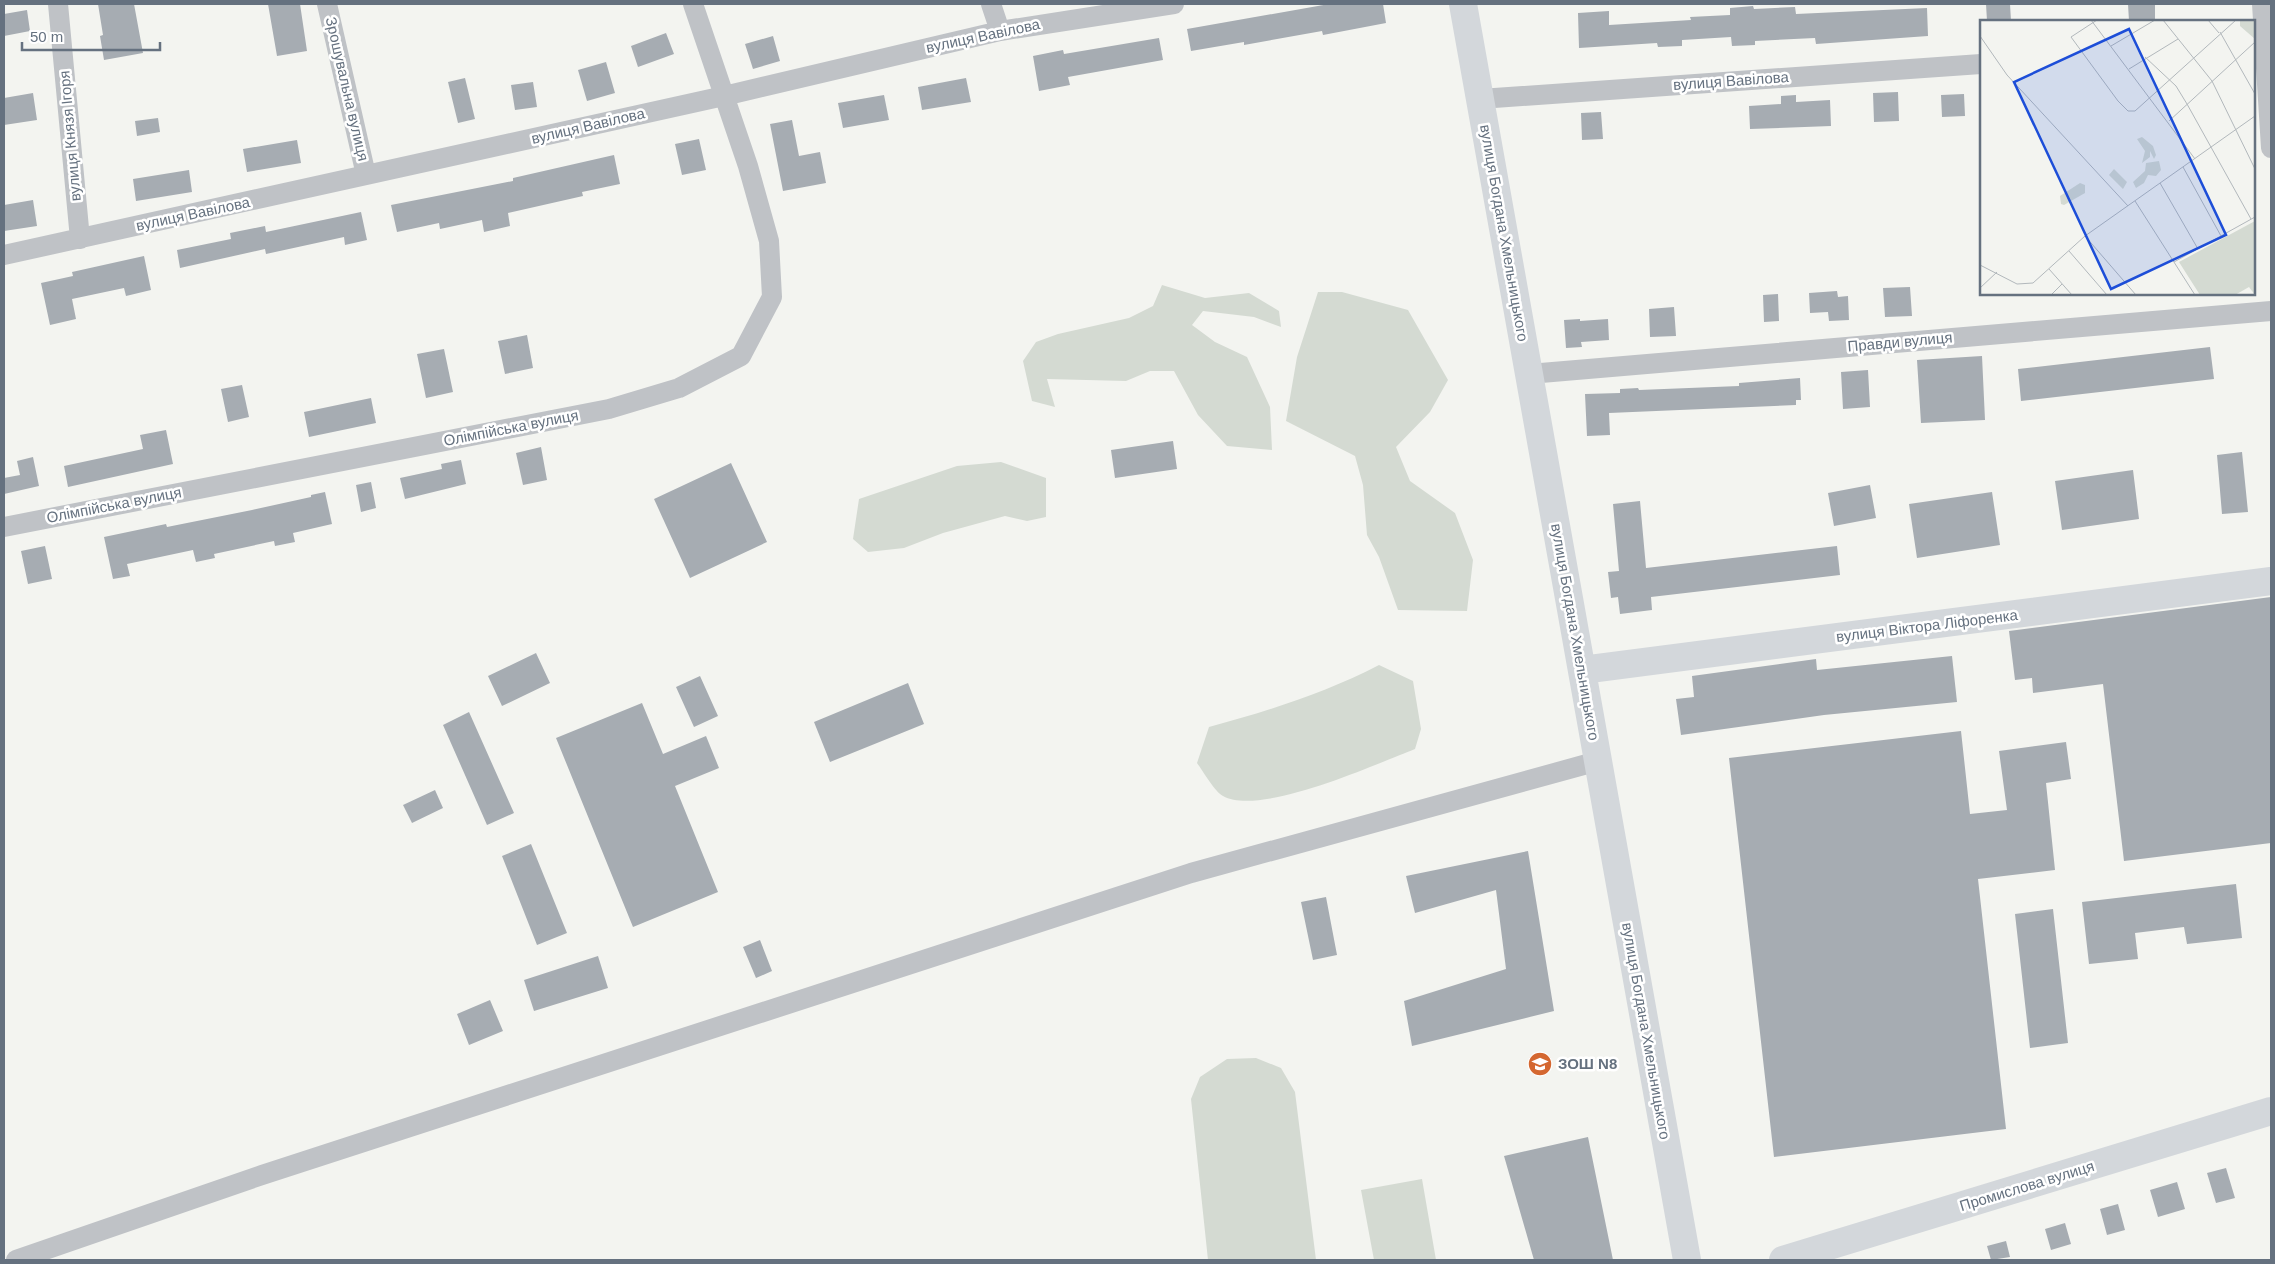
<svg xmlns="http://www.w3.org/2000/svg" width="2275" height="1264" viewBox="0 0 2275 1264" font-family="Helvetica,sans-serif">
<style>
.green{fill:#d4dad2}
.building{fill:#a6acb2}
.lines{fill:none;stroke-linecap:round;stroke-linejoin:round}
.street{stroke:#bfc2c6;stroke-width:20}
.secondary{stroke:#d3d7db;stroke-width:28}
.labels{text-anchor:middle;stroke-width:5;stroke-linejoin:round;paint-order:stroke}
.street-label{font-size:15px;fill:#65717f;stroke:#fff}
.poi-label{font-size:15px;font-weight:bold;fill:#65717f;stroke:#fff;text-anchor:start}
.inset-road{fill:none;stroke:#b2b8bc;stroke-width:1}
.view{fill:#1d4ed8;fill-opacity:0.15;stroke:#1d4ed8;stroke-width:2.5}
.inset-edge{fill:none;stroke:#65717f;stroke-width:2.5}
</style>
<rect width="100%" height="100%" fill="#f3f4f0"/>
<!-- green -->
<path class="green" d="M1162,285L1205,298L1249,293L1279,311L1281,327L1254,317L1203,311L1192,325L1215,342L1247,357L1270,407L1272,450L1227,446L1198,415L1174,371H1150L1126,381L1047,379L1055,407L1032,401L1023,361L1036,342L1058,334L1129,318L1153,306Z
M1318,292H1342L1408,310L1448,380L1430,412L1396,447L1410,481L1455,513L1473,560L1467,611L1398,610L1379,557L1367,535L1363,485L1355,456L1286,421L1297,357Z
M1001,462L1046,478V517L1027,521L1005,516L943,533L904,548L868,552L853,539L859,499L957,466Z
M1379,665L1413,681L1421,729L1415,749C1376,764 1260,817 1223,796C1215,792 1203,771 1197,763L1209,727C1268,711 1325,693 1379,665Z
M1256,1058L1281,1068L1295,1092L1316,1260H1208L1191,1099L1200,1077L1227,1059Z
M1422,1179L1436,1260H1374L1361,1190Z"/>
<!-- building -->
<path class="building" d="M98,4H134L143,53L104,60L100,36L103,35Z
M268,4H300L307,51L277,56Z
M1329,4H1383L1386,23L1323,35L1322,31L1244,45V42L1191,51L1187,29Z
M1986,4H2010L2011,21H1987Z
M2128,4H2155V21H2129Z
M1753,6L1754,9L1795,7L1796,14L1927,8L1928,36L1816,44L1815,38L1755,41V45L1732,46L1731,37L1682,40V46L1658,47L1657,43L1579,48L1578,13L1609,11V25L1691,20L1690,17L1730,15V8Z
M27,10L30,31L4,36V14Z
M666,33L674,54L638,67L631,46Z
M773,36L780,61L753,69L745,44Z
M1159,38L1163,60L1068,77L1070,85L1039,91L1033,56L1063,50L1064,54Z
M606,62L615,93L587,101L578,70Z
M465,78L475,119L458,123L448,82Z
M966,78L971,102L922,110L918,87Z
M533,82L537,107L515,110L511,85Z
M1898,92L1899,121L1874,122L1873,93Z
M33,93L37,120L4,125V98Z
M1964,94L1965,116L1942,117L1941,95Z
M884,95L889,120L843,128L838,103Z
M1796,95V102L1830,100L1831,126L1750,129L1749,106L1781,104V96Z
M1601,112L1603,139L1582,140L1581,113Z
M158,118L160,132L137,136L135,121Z
M792,120L799,156L820,152L826,183L783,191L770,124Z
M699,139L706,170L682,175L675,144Z
M297,140L301,163L247,172L243,149Z
M614,155L620,184L582,192L583,196L508,213L510,226L484,232L482,220L440,229L439,223L397,232L391,205L513,181V178Z
M189,170L192,192L136,201L133,179Z
M33,200L37,226L4,231V205Z
M361,212L367,240L345,245L344,237L266,254L265,249L180,268L177,250L231,239L230,233L265,226L266,232Z
M144,256L151,290L126,296L124,288L72,299L76,319L50,325L41,283L73,276L72,272Z
M1910,287L1912,316L1885,317L1883,288Z
M1837,291L1838,297L1848,296L1849,320L1829,321L1828,312L1810,313L1809,293Z
M1778,294L1779,321L1764,322L1763,295Z
M1674,307L1676,336L1650,337L1649,309Z
M1580,319V321L1608,319L1609,340L1581,342L1582,347L1566,348L1564,320Z
M527,335L533,368L505,374L498,341Z
M2210,347L2214,379L2021,401L2018,369Z
M444,349L453,392L426,398L417,354Z
M1982,356L1985,420L1921,423L1917,360Z
M1868,370L1870,407L1843,409L1841,372Z
M1800,378L1801,400H1796V405L1609,413L1610,435L1587,436L1585,394L1620,393V389L1638,388L1639,390L1739,386V383Z
M242,385L249,417L228,422L221,389Z
M371,398L376,423L309,437L304,412Z
M166,430L173,464L68,487L64,466L143,449L140,435Z
M1173,441L1177,469L1115,478L1111,450Z
M541,447L547,480L523,485L516,453Z
M2242,452L2248,512L2222,514L2217,455Z
M33,457L39,486L4,494V478L20,475L17,461Z
M461,460L466,484L405,499L400,478L442,469L441,464Z
M731,463L767,542L690,578L654,499Z
M2133,470L2139,519L2062,530L2055,481Z
M371,482L376,508L361,512L356,485Z
M1870,485L1876,518L1834,526L1828,493Z
M325,492L332,524L293,533L295,542L275,546L274,541L214,554L215,558L196,562L193,550L127,564L130,576L113,579L104,537L166,524L167,527L252,510L311,497V495Z
M1992,492L2000,545L1917,558L1909,504Z
M1640,501L1646,568L1837,546L1840,575L1651,597L1652,610L1620,614L1618,597L1611,598L1608,572L1619,571L1613,504Z
M45,546L52,579L28,584L21,551Z
M2271,597V843L2124,861L2103,684L2033,693L2032,678L2015,680L2009,631Z
M536,653L550,683L502,706L488,676Z
M1952,656L1957,702L1824,715L1681,735L1676,699L1694,697L1692,676L1816,659L1817,670Z
M700,676L718,716L694,727L676,687Z
M908,683L924,724L830,762L814,722Z
M642,703L663,754L706,736L719,768L675,786L718,892L633,927L556,738Z
M469,712L514,813L487,825L443,725Z
M1961,731L1970,814L2007,810L1999,751L2066,742L2071,779L2046,783L2055,870L1978,879L2006,1129L1774,1157L1729,758Z
M435,790L443,808L412,823L403,805Z
M531,844L567,933L537,945L502,856Z
M1528,851L1554,1011L1412,1046L1404,1001L1506,969L1496,890L1415,913L1406,876Z
M2236,884L2242,938L2187,944L2184,927L2135,933L2138,959L2089,964L2082,902Z
M1326,897L1337,955L1313,960L1301,902Z
M2053,909L2068,1043L2030,1048L2015,914Z
M760,940L772,971L756,978L743,947Z
M598,956L608,988L534,1011L524,980Z
M490,1000L503,1031L469,1045L457,1014Z
M1588,1137L1613,1260H1534L1504,1156Z
M2226,1168L2235,1198L2216,1203L2207,1173Z
M2177,1182L2185,1209L2158,1217L2150,1190Z
M2118,1204L2125,1230L2107,1235L2100,1209Z
M2065,1223L2071,1244L2051,1250L2045,1229Z
M2006,1241L2010,1257L1991,1260L1987,1246Z"/>
<g class="lines">
<!-- street -->
<path class="street" d="M58,4L80,239
M327,4L366,175
M991,4L1000,31
M2262,4L2271,148
M1480,99L1981,64
M4,255L724,96L1000,31L1174,4
M1529,374L2271,311
M4,527L609,409L679,388L741,356L772,297L769,241L748,166L693,4
M16,1260L262,1175L1191,873L1598,761"/>
<!-- secondary -->
<path class="secondary" d="M1463,4L1687,1260
M1582,670L2271,581
M1783,1260L2271,1111"/>
</g>
<!-- icons -->
<defs>
<g id="school-disc" transform="scale(1.25)"><circle r="9.5" fill="#d46730" stroke="#fff"/><path d="M0-5L7-2L0 1L-7-2ZM-4 1L0 2.5L4 1V4Q0 6-4 4Z" fill="#fff"/></g>
</defs>
<g fill-rule="evenodd">
<use href="#school-disc" x="1540" y="1064"/>
</g>
<g class="labels">
<!-- street labels -->
<g class="street-label">
<text transform="translate(983 36) rotate(-12)" y="5">вулиця Вавілова</text>
<text transform="translate(1731 81) rotate(-4)" y="5">вулиця Вавілова</text>
<text transform="translate(347 89) rotate(77)" y="5">Зрошувальна вулиця</text>
<text transform="translate(588 126) rotate(-13)" y="5">вулиця Вавілова</text>
<text transform="translate(70 136) rotate(-95)" y="5">вулиця Князя Ігоря</text>
<text transform="translate(193 214) rotate(-12)" y="5">вулиця Вавілова</text>
<text transform="translate(1504 233) rotate(80)" y="5">вулиця Богдана Хмельницького</text>
<text transform="translate(1900 342) rotate(-5)" y="5">Правди вулиця</text>
<text transform="translate(511 428) rotate(-11)" y="5">Олімпійська вулиця</text>
<text transform="translate(114 505) rotate(-11)" y="5">Олімпійська вулиця</text>
<text transform="translate(1927 626) rotate(-7)" y="5">вулиця Віктора Ліфоренка</text>
<text transform="translate(1575 632) rotate(80)" y="5">вулиця Богдана Хмельницького</text>
<text transform="translate(1646 1031) rotate(80)" y="5">вулиця Богдана Хмельницького</text>
<text transform="translate(2027 1186) rotate(-17)" y="5">Промислова вулиця</text>
</g>
<!-- poi labels -->
<g class="poi-label">
<text x="1558" y="1069">ЗОШ N8</text>
</g>
</g>
<!-- overview -->
<g transform="translate(1980 20)">
<rect width="275" height="275" fill="#f3f4f0"/>
<path d="M260,0H275V19L260,6ZM162,117L173,126L176,135L174,139L170,131V137L162,143L165,131L157,119ZM179,141L181,150L176,156L168,155L164,163L156,168L153,162L165,151L166,143ZM134,149L147,162L143,169L129,155ZM100,163L105,165V173L84,185L81,184L80,176ZM275,201V275L269,267L255,275H220L199,242Z" fill="#d4dad2"/>
<path class="inset-road" d="M111,0L215,139M117,0L91,17L138,81L148,91H155L256,0M183,0L232,61L275,149M228,0L239,13M240,12L275,74M0,16L27,55L148,186M131,26L175,0M165,37L196,66L207,84L271,199M149,49L198,19M189,101L275,22M203,147L241,216M180,163L218,229M155,181L215,275M105,216L156,275M89,231L127,275M194,242L275,197M0,245L37,264L53,263L105,216L275,96M69,249L92,275M0,268L17,252M71,275L82,264"/>
<path class="view" d="M149,9L246,215L131,269L34,62Z"/>
<rect width="275" height="275" class="inset-edge"/>
</g>
<!-- border -->
<rect width="2275" height="1264" fill="none" stroke="#65717f" stroke-width="10"/>
<!-- scale -->
<path d="M22 42v8h138v-8" fill="none" stroke="#65717f" stroke-width="2.5"/>
<text x="30" y="42" font-size="15" fill="#65717f" stroke="#ffffff" stroke-width="4" paint-order="stroke">50 m</text>
</svg>
